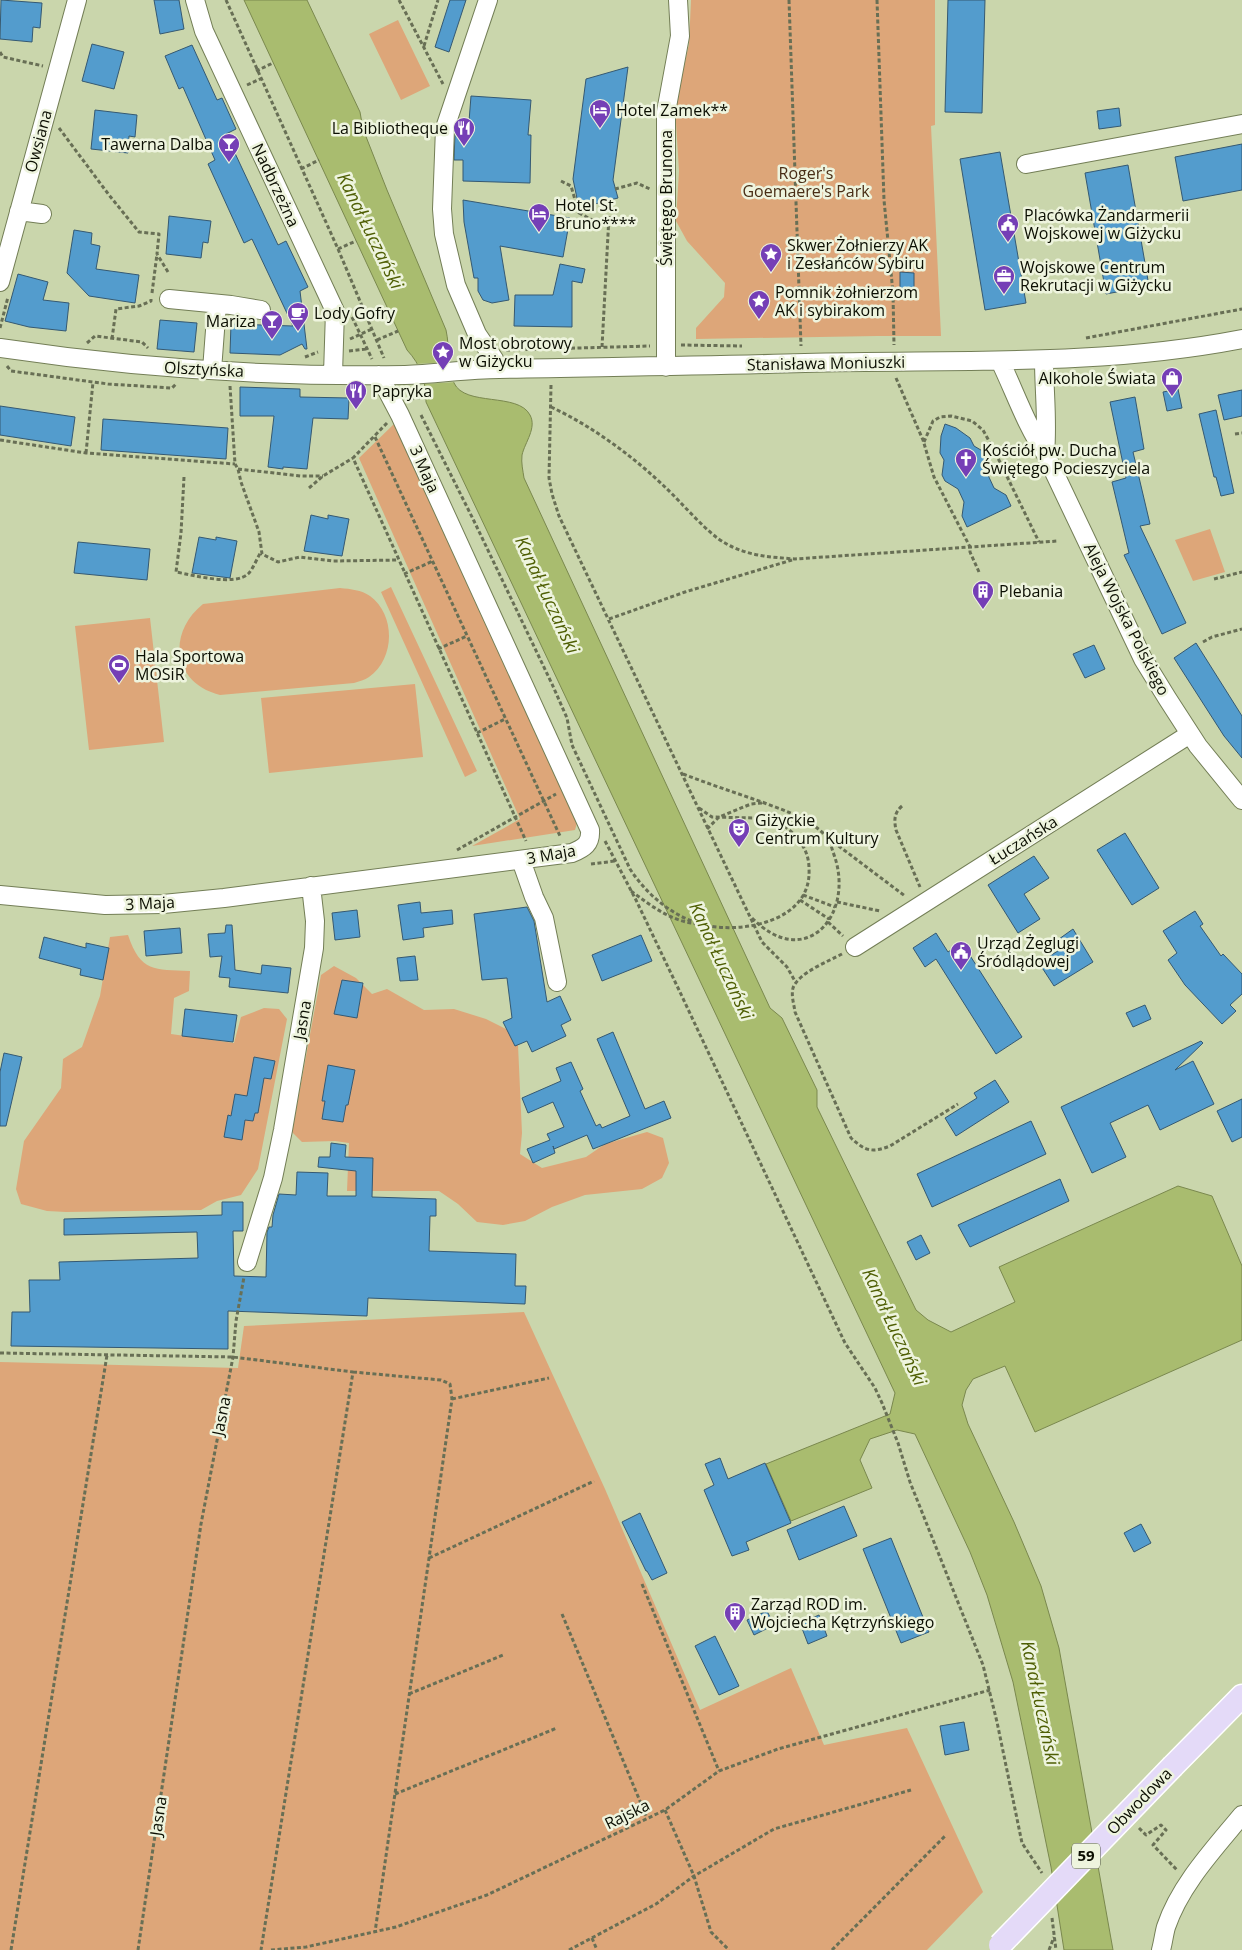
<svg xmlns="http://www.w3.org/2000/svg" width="1242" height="1950" viewBox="0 0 1242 1950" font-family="'Open Sans',sans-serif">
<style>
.green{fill:#dda679}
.water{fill:#a9bc6f;stroke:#7a884e}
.pier{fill:#cad6ac}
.building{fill:#539ccd;stroke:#355972}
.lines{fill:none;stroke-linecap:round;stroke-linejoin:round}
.minor-casing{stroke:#737e56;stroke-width:20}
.major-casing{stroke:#fff;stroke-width:25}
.path{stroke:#686f55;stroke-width:3;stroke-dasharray:4 2.5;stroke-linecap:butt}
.minor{stroke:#fff;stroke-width:18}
.major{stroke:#e4daf8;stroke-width:22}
.major-bridge-casing{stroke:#fff;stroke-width:25;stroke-linecap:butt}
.path-bridge{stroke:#686f55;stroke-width:3;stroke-dasharray:4 2.5;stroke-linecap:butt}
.major-bridge{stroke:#e4daf8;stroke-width:22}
.labels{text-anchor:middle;stroke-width:5;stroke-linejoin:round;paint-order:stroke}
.shield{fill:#eef4de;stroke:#4f5344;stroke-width:1}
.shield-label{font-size:15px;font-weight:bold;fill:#0b0e02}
.poi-label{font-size:16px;fill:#0b0e02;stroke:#eef4de;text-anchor:start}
.street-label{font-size:16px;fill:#0b0e02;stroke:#eef4de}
.park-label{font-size:16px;fill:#492e16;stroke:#eef4de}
.water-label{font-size:18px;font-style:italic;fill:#4f5f04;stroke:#eef4de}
</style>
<rect width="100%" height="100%" fill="#cad6ac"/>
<!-- green -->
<path class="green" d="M691,0H935V125L931,126L941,336H877L696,339V328L724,297L725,283L687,241L676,221L679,171L675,107L689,44Z
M398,20L430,86L401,100L369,34Z
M395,423L575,813L577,823L575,830L472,846L520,819L359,458Z
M1210,529L1225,572L1193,581L1175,540Z
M391,587L477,771L465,777L381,592Z
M340,588C351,589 361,590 370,596C396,615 395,659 369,677C365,680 359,681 354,683L220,695C172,683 167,633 203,604Z
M150,618L164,742L89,750L75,626Z
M415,684L423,757L269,773L261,698Z
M128,935C141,973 154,969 190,971L189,991L174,998L171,1034L234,1043L241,1017L264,1008L279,1009L287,1019L258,1169L241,1195L217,1201L201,1210L66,1212L47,1211L21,1204L16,1189L24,1141L61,1088L63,1059L82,1047L100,996L110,937Z
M334,966L356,978L372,994L387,989L424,1010L454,1009L486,1019L508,1030L518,1045L522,1133L520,1154L542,1168L586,1157L605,1144L647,1132L663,1138L669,1163L662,1178L642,1189L585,1195L552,1207L525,1221L503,1225L477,1222L458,1204L439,1191H347L349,1143L335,1141L302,1142L292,1132L321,975Z
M524,1312L605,1489L700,1710L791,1668L824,1745L907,1728L983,1892L927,1950H0V1362L238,1368L244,1326Z"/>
<!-- water -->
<path class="water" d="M244,0H307L360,112L363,129L387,190L446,330C450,348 447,366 454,383C465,407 518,392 530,415C537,428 525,442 522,455C521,463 523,471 524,478L770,1008L782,1018L817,1090V1107L916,1310L928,1320L951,1332L1015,1302L999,1267L1178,1186L1212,1196L1242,1266V1340L1035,1432L1005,1366L973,1379L966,1390L962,1405L968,1424L1014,1522L1041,1586L1059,1648L1113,1950H1064L1051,1867L1013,1682L987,1595L970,1552L915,1434L897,1430L870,1439L860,1460L872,1488L791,1521L766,1464L890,1414L895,1393L426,402C426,381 421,365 407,350Z"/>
<!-- pier -->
<path class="pier" d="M451,362L457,382L423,384L415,364Z"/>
<!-- building -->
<path class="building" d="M1,0L42,3L40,28L33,27L32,42L0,39Z
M154,0H179L184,29L160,34Z
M450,0H466L449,52L435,47Z
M948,0H985L982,113L945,112Z
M92,44L124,52L114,89L82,81Z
M192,45L217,100L222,98L236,129L226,134L278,245L286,241L308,287L300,291L307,349H305L302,344L280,355L230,353L231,324L293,326L252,239L244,243L208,164L215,160L183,87L179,89L165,56Z
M628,67L613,180L618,198L579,208L573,179L586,79Z
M471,96L531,100L528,135H531L530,183L463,181V160H454L455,134H468Z
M1119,108L1121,126L1099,129L1097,111Z
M95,110L137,115L135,137L129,136L128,153L91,149Z
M1242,144V190L1183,201L1175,157Z
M1000,152L1026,303L985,310L960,159Z
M1128,165L1149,286L1106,294L1085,173Z
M463,200L570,218L563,257L500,246L509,300L492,303L483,300L478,291V278H474L464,222Z
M169,216L211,221L208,243L203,242L201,258L166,254Z
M74,230L92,233L91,244L100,246L96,269L139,275L135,303L89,296L67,273Z
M560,264L585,269L582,283L572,281V327L514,326L515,295H553Z
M900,272L914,273V289H900Z
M18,274L48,282L43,300L69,303L66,331L29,327L5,321Z
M160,320L197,323L194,352L157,349Z
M240,387L300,389V397L349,398L348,419L313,418L307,469L283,467V469L268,467L274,416H240Z
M1178,389L1182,408L1167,411L1163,392Z
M1242,390V416L1224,420L1218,395Z
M1135,397L1144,449L1133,452L1150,524L1140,526L1186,623L1162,634L1124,555L1129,553L1112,482L1126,478L1110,402Z
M0,406L75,417L71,446L0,435Z
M1216,410L1234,493L1221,496L1216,477H1214L1199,414Z
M103,419L228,428L226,459L101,450Z
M945,424L956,428L970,438L974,446L986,453L989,460L988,475L994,488L1006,495L1011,506L967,527L962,516L964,502L958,489L945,481L942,475L944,460L940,453L941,436Z
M311,515L328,519V515L349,519L342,556L304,551Z
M199,537L216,540V537L237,541L230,578L192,573Z
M78,542L150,549L147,580L74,573Z
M1196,643L1242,716V758L1224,736L1174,658Z
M1094,645L1105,669L1085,678L1073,654Z
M1125,833L1159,888L1132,905L1097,850Z
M1034,856L1049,878L1024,894L1040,919L1018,933L988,885Z
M420,902L421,913L452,910L453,924L423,928L424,937L403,940L398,905Z
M527,907L534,921L547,1002L560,996L571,1020L561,1025L566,1036L532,1052L527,1041L515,1046L503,1022L512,1018L507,978L482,980L474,914Z
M357,910L360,937L335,940L332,913Z
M1195,911L1203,924L1200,926L1221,956L1223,954L1242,974V994L1230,1005L1236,1011L1222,1024L1185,985L1168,960L1177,953L1163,931Z
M226,925H232L235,970L261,974L262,965L291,968L288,993L229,987L230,978L219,977L222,956L210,957L208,934L225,933Z
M180,928L182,953L146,956L144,931Z
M1073,929L1093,962L1054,986L1039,963L1064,947L1059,939Z
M936,933L948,952L962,943L1022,1037L996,1054L936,959L925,967L913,948Z
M641,935L652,961L602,981L592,955Z
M44,937L86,948V943L109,948L103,980L80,975L81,969L39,958Z
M415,956L418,980L400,981L397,958Z
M342,980L363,983L357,1018L334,1014Z
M1145,1005L1151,1019L1133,1027L1126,1013Z
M185,1009L237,1015L233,1042L182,1036Z
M613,1032L645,1109L664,1101L671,1118L593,1149L587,1135L554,1149L553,1146L555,1153L533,1163L527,1149L550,1140L547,1134L564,1127L553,1102L528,1113L522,1098L561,1081L556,1068L571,1062L583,1089L580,1091L596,1126L600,1124L602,1128L630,1116L597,1039Z
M1201,1041L1203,1043L1175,1070L1193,1061L1214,1104L1160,1130L1148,1105L1110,1123L1126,1157L1092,1173L1061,1107Z
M4,1053L22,1057L6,1126H0V1072Z
M254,1057L275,1061L271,1079L264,1078L258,1113H255L253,1121L245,1120L242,1140L224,1137L228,1115L231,1116L235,1094L247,1096Z
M328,1065L355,1070L348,1105H346L343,1122L322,1119L325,1101H322Z
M995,1080L1009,1102L956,1136L945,1118L977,1098L974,1093Z
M1242,1099V1137L1232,1142L1217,1111Z
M1031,1121L1046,1154L932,1207L917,1174Z
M331,1143L346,1145L345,1157L373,1158L372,1197L436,1199V1216H430L429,1251L516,1254L515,1286H526L525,1304L368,1298L367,1316L228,1311V1349L11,1346L12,1312H30L29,1280H60L59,1262L198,1258L197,1232L64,1235V1219L222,1215V1202H243V1231H233L234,1276L266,1277L267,1232L269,1227H272L273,1215L279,1194L296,1195L297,1172L328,1173L327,1196H356V1171L318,1167L319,1157H330Z
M1060,1179L1069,1201L970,1247L958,1225Z
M921,1235L930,1253L916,1260L907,1242Z
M720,1458L728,1479L765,1463L791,1523L746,1542L749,1550L732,1556L704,1490L714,1485L705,1464Z
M844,1506L857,1536L799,1560L787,1530Z
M640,1513L667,1573L652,1580L647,1571H646L622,1522Z
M1141,1524L1151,1543L1134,1552L1124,1533Z
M891,1538L929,1632L901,1643L863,1549Z
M767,1611L774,1625L754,1635L747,1620Z
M819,1615L827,1636L808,1644L800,1623Z
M715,1636L739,1686L719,1695L695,1646Z
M964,1722L969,1750L945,1755L940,1726Z"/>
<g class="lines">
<!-- minor casing -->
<g class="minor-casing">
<path id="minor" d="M195,0L204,31L335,311L333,374
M488,0L445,128L442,209L444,234L456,285L477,334L494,359L496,369
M1026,164L1242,124
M19,211L42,214
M0,282L77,0
M169,299L231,305L261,310
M0,348C134,368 270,377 405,375C437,374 468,369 499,369C601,367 703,366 805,363C951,359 1098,367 1242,339
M1044,360C1044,391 1048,422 1045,453
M1000,361C1015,392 1026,425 1045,453L1143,659L1167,698L1198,746L1242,800
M666,367V112L680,36L678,0
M212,370L217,304
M521,860L534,897L544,918L557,982
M0,895L105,905L163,904L224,898L572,853C584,848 591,844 590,830L400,415L379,375
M855,947L1190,734
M247,1262L273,1178L283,1130L314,948L315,921L311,886
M1161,1950C1163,1943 1164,1934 1166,1927C1180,1885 1214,1849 1242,1815"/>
</g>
<!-- major casing -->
<g class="major-casing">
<path id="major" d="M1173,1766L1242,1696"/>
</g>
<!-- path -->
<path class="path" d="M226,0L338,249L384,358
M399,0L443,84
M789,0L801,346
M877,0L884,200L893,293L894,345
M424,46L438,0
M0,52L3,57L43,66
M256,71L273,63
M247,85L260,79
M59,128L109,195L139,232L159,234L157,254L168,272
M301,169L319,160
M561,181L571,186L579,213L596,222
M615,189L637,183L650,189
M338,249L356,241
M152,293L157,254
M352,317L372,359
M0,328L8,297
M1086,338L1242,309
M112,339L116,309L139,306L151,301V299
M350,339L372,329
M377,340L398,331
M87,343L95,336L142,342L148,348
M681,345L742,346
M602,347L609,216
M506,350L650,346
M349,351L367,349
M305,357L318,352
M7,366L11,371L108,384L172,388L176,384
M896,378L923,440L934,477L970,547V552L979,572
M551,385L549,478L552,494L559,516L762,942L787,967L796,983
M230,386L235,464L238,469L241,482L259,532L262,554L278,562L300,557L333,561L398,560
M410,399L424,397
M551,407C592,426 634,457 666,488C682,503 708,534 725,543C747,556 770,557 795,559L1058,541
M421,415L474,521L552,684L567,718L572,745
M387,423L353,458L526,841
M1235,434L1242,433
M375,437L560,836
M0,440L86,453L235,464
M924,442L933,421L940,417L951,416L972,421L983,430L994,450L1039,542
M86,453L93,382
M238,469L301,476H323
M184,477L181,533L176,572C193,575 236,587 249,573C254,567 257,558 261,552
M309,488L323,476L353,458
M404,574L433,561
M1214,579L1242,572
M609,619L685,592L792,560
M1203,642L1212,637L1242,629
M438,649L467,636
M477,733L505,719
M683,774C709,784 736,793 762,802C785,811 807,817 825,835C830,839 831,846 833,852C857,913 806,974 751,917
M902,806C894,813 894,820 896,830L920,887
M699,808L712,817L754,818
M707,829L719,817L751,804L762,803
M828,838L905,896
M605,841L636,900L679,990L845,1343L875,1388L882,1403L898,1443L910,1482L983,1665L997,1722L1022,1843L1042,1873
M457,850L556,794
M591,864L615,861
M631,891C653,907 674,924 703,924
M803,895L835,907
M800,900L829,919
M837,902L880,911
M828,922L843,936
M842,954C829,961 798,973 793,988C791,996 794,1004 795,1012L851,1138C865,1151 872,1153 890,1146L958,1104
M0,1353L233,1357L353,1372L261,1950
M353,1372L441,1380L450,1384L452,1399L375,1932
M452,1399L549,1378
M429,1558L594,1481
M642,1584L719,1771
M562,1614L647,1818
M409,1694L503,1655
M395,1794L557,1728
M665,1810L694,1876L711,1932L729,1950
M1139,1828L1146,1835L1161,1825L1166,1830L1153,1845L1177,1870
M1052,1918L1056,1950
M592,1938L597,1950
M11,1950L107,1355
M138,1950L201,1524L233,1357L236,1321L244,1277
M271,1950L306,1947L396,1927L487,1895L665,1810L719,1771L778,1749L990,1690
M569,1950L656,1904L694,1876L774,1829L911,1790
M832,1950L946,1835
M1049,1950L1054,1937"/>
<!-- minor -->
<use href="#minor" class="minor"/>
<!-- major -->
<use href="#major" class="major"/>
<!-- major-bridge casing -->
<g class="major-bridge-casing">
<path id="major-bridge" d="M1000,1945L1173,1766"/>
</g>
<!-- path-bridge -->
<path class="path-bridge" d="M572,745L630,869C647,895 673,917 704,925C743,934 812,921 809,869C809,857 805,847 797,838C787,825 771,817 754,818"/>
<!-- major-bridge -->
<use href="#major-bridge" class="major-bridge"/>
</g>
<!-- icons -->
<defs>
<g id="hotel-pin" transform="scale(1.125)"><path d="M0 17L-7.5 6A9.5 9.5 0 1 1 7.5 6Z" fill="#753fb6" stroke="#eef4de"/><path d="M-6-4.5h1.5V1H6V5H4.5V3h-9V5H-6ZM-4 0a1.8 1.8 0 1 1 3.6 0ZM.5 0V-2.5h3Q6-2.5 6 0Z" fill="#fff"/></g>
<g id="restaurant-pin" transform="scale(1.125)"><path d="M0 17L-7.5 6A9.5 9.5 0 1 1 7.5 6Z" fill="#753fb6" stroke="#eef4de"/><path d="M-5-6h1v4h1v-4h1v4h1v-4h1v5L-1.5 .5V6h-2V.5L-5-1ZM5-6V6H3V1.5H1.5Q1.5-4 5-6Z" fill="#fff"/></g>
<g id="bar-pin" transform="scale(1.125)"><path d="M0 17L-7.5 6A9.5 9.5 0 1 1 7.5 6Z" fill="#753fb6" stroke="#eef4de"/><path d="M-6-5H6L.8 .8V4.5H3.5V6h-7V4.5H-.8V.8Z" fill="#fff"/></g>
<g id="civic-pin" transform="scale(1.125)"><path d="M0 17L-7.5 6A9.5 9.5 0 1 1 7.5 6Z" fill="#753fb6" stroke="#eef4de"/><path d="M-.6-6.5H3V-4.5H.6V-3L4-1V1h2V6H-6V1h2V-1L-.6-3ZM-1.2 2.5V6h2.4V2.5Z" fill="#fff"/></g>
<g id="sight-pin" transform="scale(1.125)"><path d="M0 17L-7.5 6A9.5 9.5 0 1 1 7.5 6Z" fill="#753fb6" stroke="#eef4de"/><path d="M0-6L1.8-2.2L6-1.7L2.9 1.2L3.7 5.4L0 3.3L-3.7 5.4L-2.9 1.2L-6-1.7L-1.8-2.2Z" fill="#fff"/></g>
<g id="office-pin" transform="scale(1.125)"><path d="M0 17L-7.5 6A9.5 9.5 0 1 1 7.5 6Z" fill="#753fb6" stroke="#eef4de"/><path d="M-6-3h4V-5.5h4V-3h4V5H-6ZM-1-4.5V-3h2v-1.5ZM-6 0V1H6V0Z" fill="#fff"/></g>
<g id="cafe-pin" transform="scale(1.125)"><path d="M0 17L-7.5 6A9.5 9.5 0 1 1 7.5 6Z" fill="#753fb6" stroke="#eef4de"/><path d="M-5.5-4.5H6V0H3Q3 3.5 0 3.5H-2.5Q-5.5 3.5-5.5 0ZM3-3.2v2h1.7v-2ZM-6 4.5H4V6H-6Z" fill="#fff"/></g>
<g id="shop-pin" transform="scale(1.125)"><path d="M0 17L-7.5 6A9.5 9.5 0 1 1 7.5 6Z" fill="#753fb6" stroke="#eef4de"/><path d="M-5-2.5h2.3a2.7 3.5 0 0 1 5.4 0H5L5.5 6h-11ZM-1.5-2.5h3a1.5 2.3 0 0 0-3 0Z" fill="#fff"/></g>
<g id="church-pin" transform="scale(1.125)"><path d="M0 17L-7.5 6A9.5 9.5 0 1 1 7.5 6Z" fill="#753fb6" stroke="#eef4de"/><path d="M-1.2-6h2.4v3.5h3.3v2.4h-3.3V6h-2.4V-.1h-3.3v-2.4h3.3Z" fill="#fff"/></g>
<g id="building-pin" transform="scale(1.125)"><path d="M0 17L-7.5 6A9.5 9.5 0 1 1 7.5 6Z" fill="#753fb6" stroke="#eef4de"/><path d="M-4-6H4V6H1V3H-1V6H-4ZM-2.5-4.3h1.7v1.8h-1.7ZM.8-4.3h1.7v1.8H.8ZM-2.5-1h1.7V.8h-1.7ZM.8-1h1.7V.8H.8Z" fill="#fff"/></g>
<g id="stadium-pin" transform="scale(1.125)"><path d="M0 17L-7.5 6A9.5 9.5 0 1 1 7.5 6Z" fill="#753fb6" stroke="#eef4de"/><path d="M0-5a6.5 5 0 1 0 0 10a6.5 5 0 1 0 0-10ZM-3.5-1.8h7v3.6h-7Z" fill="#fff"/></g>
<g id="theatre-pin" transform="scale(1.125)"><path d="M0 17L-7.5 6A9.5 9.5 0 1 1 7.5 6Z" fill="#753fb6" stroke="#eef4de"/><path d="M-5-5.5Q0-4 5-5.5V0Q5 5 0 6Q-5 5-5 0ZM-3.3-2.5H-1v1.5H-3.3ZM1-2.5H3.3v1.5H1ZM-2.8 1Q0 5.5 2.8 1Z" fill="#fff"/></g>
</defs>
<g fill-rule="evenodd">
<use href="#hotel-pin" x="600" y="110"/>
<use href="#restaurant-pin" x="464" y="128"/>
<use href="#bar-pin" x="229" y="144"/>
<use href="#hotel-pin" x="539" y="214"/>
<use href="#civic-pin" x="1008" y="224"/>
<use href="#sight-pin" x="771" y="254"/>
<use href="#office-pin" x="1004" y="276"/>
<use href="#sight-pin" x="759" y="301"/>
<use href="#cafe-pin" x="298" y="313"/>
<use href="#bar-pin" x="272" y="321"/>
<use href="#sight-pin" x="443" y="352"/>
<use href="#shop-pin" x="1172" y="378"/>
<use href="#restaurant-pin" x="356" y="391"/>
<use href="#church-pin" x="966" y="459"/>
<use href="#building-pin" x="983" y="591"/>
<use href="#stadium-pin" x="119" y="665"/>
<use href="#theatre-pin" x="739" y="829"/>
<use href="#civic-pin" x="961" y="952"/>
<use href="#building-pin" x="735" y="1613"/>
</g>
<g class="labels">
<!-- shield labels -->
<rect class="shield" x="1072" y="1843.5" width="28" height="25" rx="4"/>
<g class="shield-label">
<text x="1086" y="1861">59</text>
</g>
<!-- poi labels -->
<g class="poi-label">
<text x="616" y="116">Hotel Zamek**</text>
<text x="448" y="134" text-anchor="end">La Bibliotheque</text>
<text x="213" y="150" text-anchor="end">Tawerna Dalba</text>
<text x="555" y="211">Hotel St.<tspan x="555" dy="18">Bruno****</tspan></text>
<text x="1024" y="221">Placówka Żandarmerii<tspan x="1024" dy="18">Wojskowej w Giżycku</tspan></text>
<text x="787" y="251">Skwer Żołnierzy AK<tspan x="787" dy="18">i Zesłańców Sybiru</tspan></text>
<text x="1020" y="273">Wojskowe Centrum<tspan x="1020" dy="18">Rekrutacji w Giżycku</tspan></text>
<text x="775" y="298">Pomnik żołnierzom<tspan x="775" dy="18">AK i sybirakom</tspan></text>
<text x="314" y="319">Lody Gofry</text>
<text x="256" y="327" text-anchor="end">Mariza</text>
<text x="459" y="349">Most obrotowy<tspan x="459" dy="18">w Giżycku</tspan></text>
<text x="1156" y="384" text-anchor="end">Alkohole Świata</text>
<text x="372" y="397">Papryka</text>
<text x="982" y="456">Kościół pw. Ducha<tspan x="982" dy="18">Świętego Pocieszyciela</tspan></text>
<text x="999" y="597">Plebania</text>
<text x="135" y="662">Hala Sportowa<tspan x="135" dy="18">MOSiR</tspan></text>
<text x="755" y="826">Giżyckie<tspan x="755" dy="18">Centrum Kultury</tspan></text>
<text x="977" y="949">Urząd Żeglugi<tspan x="977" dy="18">Śródlądowej</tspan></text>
<text x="751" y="1610">Zarząd ROD im.<tspan x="751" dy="18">Wojciecha Kętrzyńskiego</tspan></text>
</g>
<!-- street labels -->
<g class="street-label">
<text transform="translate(38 141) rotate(-75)" y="6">Owsiana</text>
<text transform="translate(276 185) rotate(65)" y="6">Nadbrzeżna</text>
<text transform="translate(666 198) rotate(-90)" y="6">Świętego Brunona</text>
<text transform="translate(826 363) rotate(-1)" y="6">Stanisława Moniuszki</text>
<text transform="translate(204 369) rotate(3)" y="6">Olsztyńska</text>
<text transform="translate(425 469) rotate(66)" y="6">3 Maja</text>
<text transform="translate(1127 619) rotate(63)" y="6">Aleja Wojska Polskiego</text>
<text transform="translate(1023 840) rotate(-32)" y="6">Łuczańska</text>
<text transform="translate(551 854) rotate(-10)" y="6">3 Maja</text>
<text transform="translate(150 903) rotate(-3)" y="6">3 Maja</text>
<text transform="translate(302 1020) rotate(-80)" y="6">Jasna</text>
<text transform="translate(221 1416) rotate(-79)" y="6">Jasna</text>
<text transform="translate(1139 1801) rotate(-46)" y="6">Obwodowa</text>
<text transform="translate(627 1814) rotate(-26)" y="6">Rajska</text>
<text transform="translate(158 1816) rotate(-82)" y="6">Jasna</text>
</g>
<!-- park labels -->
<g class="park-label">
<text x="806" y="179">Roger's<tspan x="806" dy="18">Goemaere's Park</tspan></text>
</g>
<!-- water labels -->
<g class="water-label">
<text transform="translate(370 231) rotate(64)" y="6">Kanał Łuczański</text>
<text transform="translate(547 595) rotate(65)" y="6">Kanał Łuczański</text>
<text transform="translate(721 961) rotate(65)" y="6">Kanał Łuczański</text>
<text transform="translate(894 1327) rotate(65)" y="6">Kanał Łuczański</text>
<text transform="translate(1040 1703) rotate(78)" y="6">Kanał Łuczański</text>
</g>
</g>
</svg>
